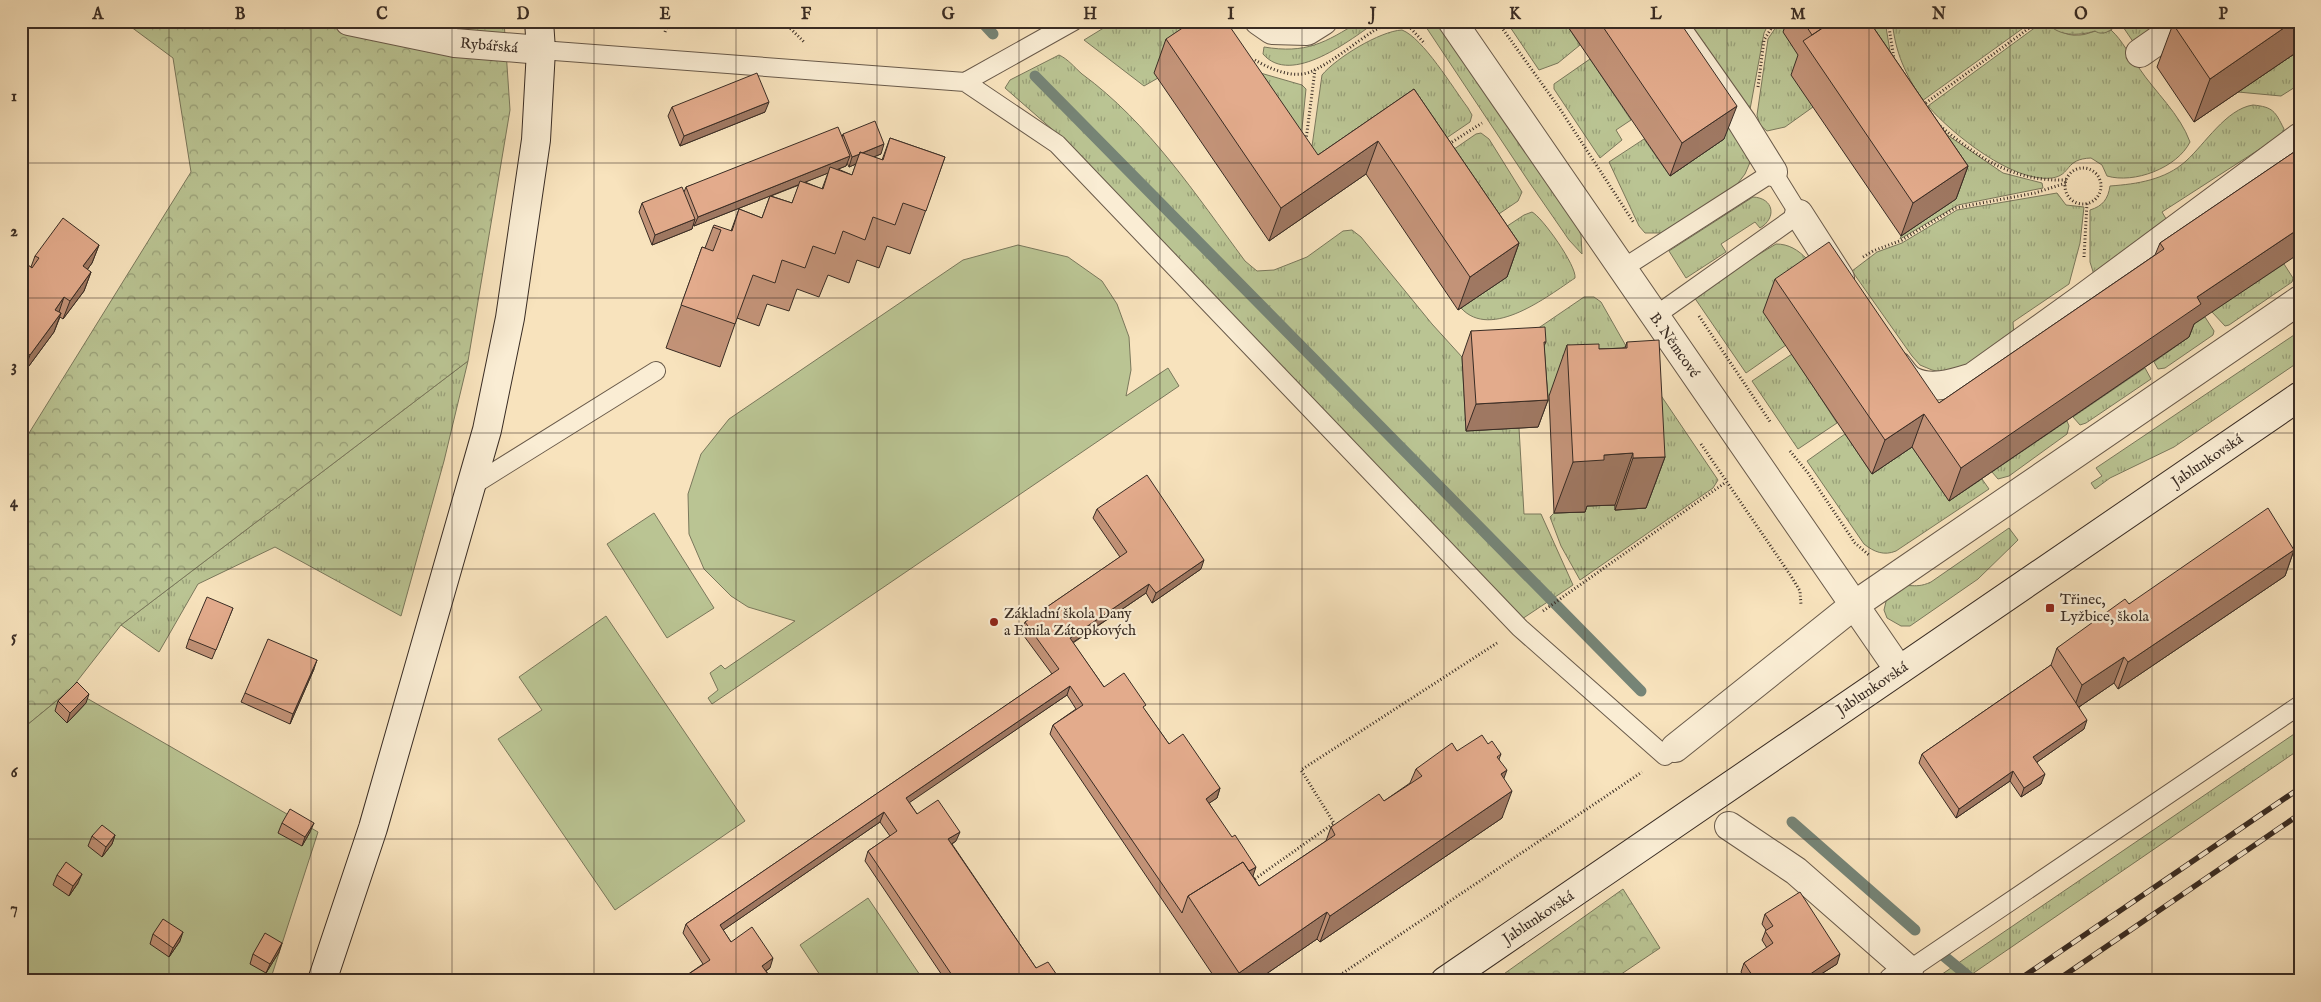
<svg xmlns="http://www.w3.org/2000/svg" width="2321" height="1002" viewBox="0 0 2321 1002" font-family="'IM FELL English',serif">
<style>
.grass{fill:url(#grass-tufts);stroke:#7a785c}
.forest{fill:url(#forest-crowns);stroke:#7a785c}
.park{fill:url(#park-dots);stroke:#7a785c}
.garden{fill:#bac493;stroke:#7a785c}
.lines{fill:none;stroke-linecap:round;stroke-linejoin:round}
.stream{stroke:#768476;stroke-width:11}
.lane-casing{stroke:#695a4a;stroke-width:20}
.street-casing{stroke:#695a4a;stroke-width:30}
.secondary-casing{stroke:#392c24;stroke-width:30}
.path{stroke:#392c24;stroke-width:3;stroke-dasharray:1 2.5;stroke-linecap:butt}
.lane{stroke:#faedd4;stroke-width:18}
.street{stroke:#faedd4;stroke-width:28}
.secondary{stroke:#faedd4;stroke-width:28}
.rail-casing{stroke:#392c24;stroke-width:5.5}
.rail{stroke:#faedd4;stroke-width:4;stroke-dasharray:11;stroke-linecap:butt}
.wall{fill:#c39378;stroke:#392c24;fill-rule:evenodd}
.shaded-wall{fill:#9f7862;stroke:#392c24}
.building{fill:#e3ab8c;stroke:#392c24}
.grid{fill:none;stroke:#392c24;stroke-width:1;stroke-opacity:0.55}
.poi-dot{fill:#8f2418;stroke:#faedd4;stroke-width:2}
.labels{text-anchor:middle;stroke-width:4.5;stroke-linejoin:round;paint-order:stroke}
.street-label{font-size:15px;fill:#392c24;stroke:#faedd4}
.poi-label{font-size:15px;fill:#392c24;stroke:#faedd4;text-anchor:start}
.neatline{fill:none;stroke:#392c24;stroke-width:2}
.grid-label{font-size:16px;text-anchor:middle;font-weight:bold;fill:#392c24}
</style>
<defs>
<pattern id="grass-tufts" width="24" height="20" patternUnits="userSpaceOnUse" patternTransform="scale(1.25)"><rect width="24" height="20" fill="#bac493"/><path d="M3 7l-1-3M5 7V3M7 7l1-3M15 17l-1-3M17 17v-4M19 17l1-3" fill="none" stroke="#989f78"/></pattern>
<pattern id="forest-crowns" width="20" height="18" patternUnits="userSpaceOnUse" patternTransform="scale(1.25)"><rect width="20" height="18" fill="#bac493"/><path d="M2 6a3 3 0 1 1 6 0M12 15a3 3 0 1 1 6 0" fill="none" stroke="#989f78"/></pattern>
<pattern id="park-dots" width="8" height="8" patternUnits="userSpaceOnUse" patternTransform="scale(1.25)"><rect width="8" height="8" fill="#bac493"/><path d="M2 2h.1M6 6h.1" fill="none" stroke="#989f78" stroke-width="1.8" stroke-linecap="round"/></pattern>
</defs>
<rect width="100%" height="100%" fill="#f8e3bd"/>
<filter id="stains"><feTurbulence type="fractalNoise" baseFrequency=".004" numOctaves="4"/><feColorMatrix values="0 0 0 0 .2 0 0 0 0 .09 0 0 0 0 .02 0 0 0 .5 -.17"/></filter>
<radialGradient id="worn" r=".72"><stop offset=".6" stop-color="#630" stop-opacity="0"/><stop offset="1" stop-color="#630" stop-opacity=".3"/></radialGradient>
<!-- grass -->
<path class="grass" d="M1115,21H1215L1158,78L1144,86L1084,40Z
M1360,21H1377C1352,39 1291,87 1263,54L1264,47C1306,54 1325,43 1360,21Z
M1422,21H1435L1577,226L1581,235L1582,254L1569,240L1529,182Z
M1506,21H1564L1580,45L1558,63L1539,70Z
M1679,21H1770L1764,33L1749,115Z
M1780,21H1799L1805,65L1813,107L1785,127L1767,131L1760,125L1757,115L1768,39Z
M1815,21H1885L1892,63L1943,132L2003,173L2042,183L2043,188L1958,205L1900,239L1901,236L1955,199Z
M1892,21H2033L1922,101C1905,71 1896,56 1892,21Z
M2044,21C2056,27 2063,37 2080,35C2085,35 2091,32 2096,31C2103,31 2105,33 2111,30C2123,41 2129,55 2139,68C2155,92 2180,114 2190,142C2177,168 2134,184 2107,176L2102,165L2091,158C2064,159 2072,175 2052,178C2013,183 1952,134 1928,106Z
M2119,21H2171L2136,46Z
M1402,30C1423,38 1453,88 1468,108L1472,115L1470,122L1423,154L1306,189L1322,75C1336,58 1380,31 1402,30Z
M2300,50V84L2281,96L2238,92Z
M1059,55C1068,59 1074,67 1082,74C1149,123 1196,195 1245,261L1257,271L1274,270L1307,257L1343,231L1352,230L1361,237L1432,324L1462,357L1466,430L1519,428L1524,514H1541L1573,585L1519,621L1053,130L1005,88L1010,80Z
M1590,59L1631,120L1616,130L1622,140L1600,158L1554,89V84Z
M1250,70L1302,85L1306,89L1300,148Z
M2253,105C2273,107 2275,111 2284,129L2283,134L2162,212L2168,222L2095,278L2090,262V210C2103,206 2108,199 2110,186C2137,184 2165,180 2186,161C2205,144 2226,109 2253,105Z
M1725,114L1751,160L1745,174L1735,187L1661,233H1645L1639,226L1609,162L1644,139L1670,176L1724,139Z
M1481,133L1489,139L1522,192L1518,201L1475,230L1431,165L1476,134Z
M2057,193L2066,205L2084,207L2080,243L2069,284L2013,322L2014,336L1969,366L1945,373L1932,370L1920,365L1912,356L1852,271L1877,252L1902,243L1957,210Z
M1753,197C1774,198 1777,218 1760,228L1755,222L1721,244L1726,252L1686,278L1669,251Z
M1532,212C1542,217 1577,266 1575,278C1548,296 1491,341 1461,308L1483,242L1524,215Z
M1776,244C1789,244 1798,250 1807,259L1786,345L1746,373L1694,297L1713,282Z
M2284,264L2293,278L2292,282L2229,325L2225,326L2212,312Z
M1584,297H1594L1601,302L1626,346L1600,362L1549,401H1536L1518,342Z
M2205,317L2214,331L2213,335L2165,368L2158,369L2154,362L2189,337L2185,330Z
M2300,331V361L2174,447L2110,478L2095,489L2091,483L2102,476L2096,468Z
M1792,354L1837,423L1798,449L1752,381Z
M1637,360L1718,480L1713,488L1580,580L1561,546L1550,517L1554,513L1585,512V506L1615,505V510L1646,508Z
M468,361L444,461L401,616L275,547L198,584L159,652L121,625Z
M2145,368L2151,379L2086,423L2080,425L2073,417Z
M2067,421L2069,426L2067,434L2009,476L1998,479L1992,472Z
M1845,434L1872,474L1912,447L1949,501L1982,479L1989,489L1896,551C1884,556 1874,552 1864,544L1807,461Z
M2009,528L2018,540L1978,579L1910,626H1901L1887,618L1884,610L1888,593C1908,579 1912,591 1931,582Z
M2300,730V749L1962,981H1932Z"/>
<!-- forest -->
<path class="forest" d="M123,21H504L510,110L468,361L121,625L71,689L21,730V446L191,172L173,58Z
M1623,889L1660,948L1611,981H1494Z"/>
<!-- park -->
<path class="park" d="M2046,21H2119L2120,23C2112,29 2104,37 2095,31C2078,36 2057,37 2046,21Z"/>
<!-- garden -->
<path class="garden" d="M1018,245L1068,257L1102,281L1117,304L1129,337L1131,370L1126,396L1168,368L1179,386L712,704L708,698L718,690L710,673L721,665L725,669L795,621L748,607L731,596L704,569L689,534L688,494L701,454L729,419L963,260Z
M654,513L714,608L667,638L607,544Z
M606,616L745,821L615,910L498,739L542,710L519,677Z
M71,689L318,832L270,981H21V730Z
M868,898L924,981H824L800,945Z"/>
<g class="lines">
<!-- stream -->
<path class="stream" d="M981,21L993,34
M1035,76L1641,691
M1792,822L1915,930
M1945,957L1974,981"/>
<!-- lane casing -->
<g class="lane-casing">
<path id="lane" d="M541,50L965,82L1074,21
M965,82L1057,144L1520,628L1665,756L1675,748
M1622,269L1773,172L1799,214L1655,316
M470,487L656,371
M1909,970L2300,705"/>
</g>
<!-- street casing -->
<g class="street-casing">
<path id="street" d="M349,21L455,43L541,50
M1259,21L1272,30L1307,31L1323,21
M1452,21L1899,670
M1671,21L1742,122L1773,172
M2140,53L2186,21
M1799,214L1840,278
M1898,366C1902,371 1906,378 1912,381C1931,391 1954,383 1973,377L2079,301L2300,137
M1675,748L1853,606L2300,300
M1729,826L1796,871L1909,970L1893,981"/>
</g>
<!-- secondary casing -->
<g class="secondary-casing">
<path id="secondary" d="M322,981L373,828L487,430L510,318L536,140L541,50L539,21
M1445,981L2300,396"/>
</g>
<!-- path -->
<path class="path" d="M783,21L804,42
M1497,21L1560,109L1634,223
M1888,21L1894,59
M665,32L669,21
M1255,60C1270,69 1293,79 1310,72C1330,64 1356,42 1375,30C1386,24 1394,23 1406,23L1425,44
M1758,87L1764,40L1776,21
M1923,105L2039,21
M1940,126C1980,159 2014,182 2067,180
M1306,140L1315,70
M1449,144L1482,123
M2065 186a18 18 0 1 1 36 0a18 18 0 1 1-36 0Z
M1863,257L1873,251L1902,240L1955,208L2035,193L2066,183
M2084,257L2087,203
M1699,316L1771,423
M1701,444L1791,576L1800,591L1801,605
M1790,451L1808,473L1855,543L1869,555
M1543,611L1726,482
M1252,881L1334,823L1301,770L1497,643
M1331,981L1642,772"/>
<!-- lane -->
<use href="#lane" class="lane"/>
<!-- street -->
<use href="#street" class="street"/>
<!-- secondary -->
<use href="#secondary" class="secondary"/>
<!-- rail casing -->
<g class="rail-casing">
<path id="rail" d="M2017,981L2300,788
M2056,981L2300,814"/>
</g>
<!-- rail -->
<use href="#rail" class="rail"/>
</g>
<!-- wall -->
<path class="wall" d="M1564,21H1679L1724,139L1670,176Z
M1787,21H1869L1968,166L1956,199L1901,236L1791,75L1798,55L1783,32Z
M2300,21V50L2194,122L2157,67L2173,24Z
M1166,39L1318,155L1414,89L1519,243L1507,277L1458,310L1366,174L1269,241L1154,73Z
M672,107L765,112L680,146L668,116Z
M843,134L881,154L873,157L882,160L890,138L945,157L910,254L887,246L879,268L857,260L849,283L828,275L819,297L797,289L789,311L767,304L759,326L737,318L720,367L666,348L702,247L705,248L713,227L731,231L739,209L762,218L770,196L694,226L693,224L692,229L652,245L639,212L642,203L684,192L686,187L842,137ZM847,163L849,167L856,164L852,175L838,169L846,166ZM828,173L822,189L805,182ZM799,185L792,203L771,196Z
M2300,148L2194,324L2189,337L1949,501L1912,447L1872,474L1763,312L1775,279L1939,403L2155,255L2160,243Z
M99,245L92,263L87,270L91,272L84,291L63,319L60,317L54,332L23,374L21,372V263L31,267L35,256Z
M1471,331L1546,342L1544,346L1548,400L1538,427L1466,431L1462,357Z
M1627,342L1665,457L1646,508L1615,510V505L1587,506L1585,512L1554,513L1549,396L1567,345L1599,349L1625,348Z
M1097,509L1201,569L1152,603L1146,593L1073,643L1104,687L1144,709L1169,744L1220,788L1217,798L1209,803L1259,886L1326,841L1331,827L1384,801L1410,783L1416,769L1457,751L1488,744L1501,754L1499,759L1503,779L1502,818L1320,942L1317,939L1256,981H1217L1178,923L1050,734L1053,725L1076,709L1067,695L909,802L917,814L956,841L952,844L1036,968L1061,981H946L865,861L868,851L890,836L880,822L723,930L731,942L770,968L766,971L773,981H681V979L703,964L683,933L686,924L1052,674L1021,632L1025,622L1120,557L1093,518Z
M2294,550L2285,576L2118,689L2114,683L2079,707L2084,729L2037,762L2041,784L2021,797L2010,781L1956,818L1919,763L1922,754L2051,665L2057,648L2129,604Z
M233,608L212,659L186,648L189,639Z
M314,669L290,724L241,702L245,693Z
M58,701L86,703L67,723L55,711Z
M282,823L310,832L302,846L278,833Z
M115,835L112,844L102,857L88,846L92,836Z
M57,875L78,883L69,896L53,885Z
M1765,914L1837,964L1810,981H1746L1741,972L1744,963L1767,948L1762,940L1766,930L1762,924Z
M153,934L180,941L169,957L150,944Z
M279,952L266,973L250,964L253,954Z"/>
<!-- shaded-wall -->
<path class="shaded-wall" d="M2294,21H2300V50L2194,122L2210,79Z
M769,102L765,112L680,146L684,136Z
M1737,106L1724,139L1670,176L1682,143Z
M1378,141L1366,174L1269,241L1281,208Z
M884,144L881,154L856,164L860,154Z
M860,154L856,164L849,167L852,157Z
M850,156L846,166L694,226L698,217Z
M1968,166L1956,199L1901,236L1913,203Z
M695,219L692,229L652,245L655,235Z
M2300,228V253L2194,324L2189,337L1949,501L1961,468L2197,297Z
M1519,243L1507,277L1458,310L1470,277Z
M99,245L92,263L76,285L83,266Z
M91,272L84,291L63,319L70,301Z
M64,297L58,315L55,310Z
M61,313L54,332L23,374L30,355Z
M1548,400L1538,427L1466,431L1476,404Z
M1924,414L1912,447L1872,474L1885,440Z
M1633,453L1615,505L1587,506L1585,512L1554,513L1573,462L1604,455Z
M1665,457L1646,508L1615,510L1633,458Z
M2294,550L2285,576L2118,689L2128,662Z
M1204,560L1201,569L1152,603L1156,593Z
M1149,584L1146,593L1066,647L1070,638Z
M2124,657L2114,683L2073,711L2082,685Z
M317,660L314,669L290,724L293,714Z
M1070,686L1067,695L903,807L906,798Z
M89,694L86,703L67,723L70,713Z
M2087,720L2084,729L2030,767L2033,757Z
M1507,770L1497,797L1501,774Z
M2013,771L2010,781L1956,818L1959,809Z
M2045,774L2041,784L2021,797L2024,788Z
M1220,788L1217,798L1202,808L1206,799Z
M1512,791L1502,818L1320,942L1330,916Z
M884,812L880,822L716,935L720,925Z
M314,823L310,832L302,846L305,837Z
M960,832L956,841L945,848L948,839Z
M115,835L112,844L102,857L106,847Z
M1256,867L1253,876L1194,906Z
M82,874L78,883L69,896L73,886Z
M1327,912L1317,939L1256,981H1236L1239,973Z
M183,932L180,941L169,957L173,948Z
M282,943L279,952L266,973L270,964Z
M1840,954L1837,964L1810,981H1799Z
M773,958L770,968L759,975L762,966Z"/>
<!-- building -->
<path class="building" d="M1193,21H1226L1318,155L1414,89L1519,243L1470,277L1378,141L1281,208L1166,39Z
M1599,21H1679L1737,106L1682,143Z
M1803,21H1833L1812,35Z
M1833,21H1869L1968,166L1913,203L1803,41Z
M2177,21H2294L2210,79L2173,24Z
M757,73L769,102L684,136L672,107Z
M875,121L884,144L862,153L860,152V154L852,157L843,134Z
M838,127L850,156L698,217L686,187Z
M890,138L945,157L926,211L903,203L895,225L873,217L865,240L843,231L835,254L813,246L805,268L782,260L775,283L753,275L735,324L681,305L702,247L713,251L721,230L713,227L714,225L732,231L739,209L762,218L770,196L792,203L800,181L823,189L830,167L852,175L860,152L883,160Z
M2300,148V228L2197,297L2201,304L1961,468L1924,414L1885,440L1775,279L1829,242L1939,403L2164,249L2160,243Z
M682,187L695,219L655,235L642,203Z
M63,218L99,245L83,266L91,272L70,301L64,297L55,310L61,313L30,355L21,349V263L23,261L32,268L39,258L35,256Z
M1545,327L1546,342H1544L1548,400L1476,404L1471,331Z
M1659,340L1665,457L1633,458V453L1604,455V460L1573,462L1567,345L1599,344V349L1627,348V342Z
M1147,475L1204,560L1156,593L1149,584L1070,638L1104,687L1124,673L1146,705L1143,707L1169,744L1183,734L1220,788L1206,799L1232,837L1235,835L1256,867L1249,871L1243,862L1188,896L1182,913L1053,725L1083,705L1070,686L906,798L917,814L938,800L960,832L948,839L1036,968L1048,962L1061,981H956L868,851L897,831L884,812L720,925L731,942L752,927L773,958L762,966L773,981H683L681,979L710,960L686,924L1059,669L1025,622L1127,552L1097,509Z
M2268,508L2294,550L2128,662L2124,657L2082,685L2057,648L2125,599L2129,604Z
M207,597L233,608L216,650L189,639Z
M268,639L317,660L293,714L245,693Z
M2051,665L2087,720L2033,757L2045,774L2024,788L2013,771L1959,809L1922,754Z
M77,682L89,694L70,713L58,701Z
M1482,735L1488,744L1492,741L1501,754L1497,757L1507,770L1501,774L1512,791L1330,916L1327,912L1239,973L1188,896L1243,862L1259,886L1335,835L1331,827L1379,794L1384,801L1422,776L1416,769L1452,743L1457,751Z
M290,809L314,823L305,837L282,823Z
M102,825L115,835L106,847L92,836Z
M66,862L82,874L73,886L57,875Z
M1800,892L1840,954L1800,981H1756L1744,963L1773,943L1765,931L1773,926L1765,914Z
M163,919L183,932L173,948L153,934Z
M265,933L282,943L270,964L253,954Z"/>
<!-- grid -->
<path class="grid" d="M169,21V981M311,21V981M452,21V981M594,21V981M736,21V981M877,21V981M1019,21V981M1160,21V981M1302,21V981M1444,21V981M1585,21V981M1727,21V981M1869,21V981M2010,21V981M2152,21V981M21,163H2300M21,298H2300M21,433H2300M21,569H2300M21,704H2300M21,839H2300"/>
<!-- markers -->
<g class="poi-dot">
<rect x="2045" y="603" width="10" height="10" rx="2.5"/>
<circle cx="994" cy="622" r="5"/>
</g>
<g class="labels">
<!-- street labels -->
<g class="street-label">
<text transform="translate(489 45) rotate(5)" y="5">Rybářská</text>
<text transform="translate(1675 345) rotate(55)" y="5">B. Němcové</text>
<text transform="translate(2207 460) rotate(-34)" y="5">Jablunkovská</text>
<text transform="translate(1872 688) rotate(-34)" y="5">Jablunkovská</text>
<text transform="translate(1538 917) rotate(-34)" y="5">Jablunkovská</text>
</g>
<!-- poi labels -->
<g class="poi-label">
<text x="2060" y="604">Třinec,<tspan x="2060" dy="17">Lyžbice, škola</tspan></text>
<text x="1004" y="618">Základní škola Dany<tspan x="1004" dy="17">a Emila Zátopkových</tspan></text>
</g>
</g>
<!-- margin -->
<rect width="2321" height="1002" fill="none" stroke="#f8e3bd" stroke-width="55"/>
<rect x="28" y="28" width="2266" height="946" class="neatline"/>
<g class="grid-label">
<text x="98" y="19">A</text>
<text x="240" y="19">B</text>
<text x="382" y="19">C</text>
<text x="523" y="19">D</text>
<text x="665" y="19">E</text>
<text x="806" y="19">F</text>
<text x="948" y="19">G</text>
<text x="1090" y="19">H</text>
<text x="1231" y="19">I</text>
<text x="1373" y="19">J</text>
<text x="1515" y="19">K</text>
<text x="1656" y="19">L</text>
<text x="1798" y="19">M</text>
<text x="1939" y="19">N</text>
<text x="2081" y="19">O</text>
<text x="2223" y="19">P</text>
<text x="14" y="101">1</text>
<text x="14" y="236">2</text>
<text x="14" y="371">3</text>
<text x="14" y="507">4</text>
<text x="14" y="642">5</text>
<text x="14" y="777">6</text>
<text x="14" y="913">7</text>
</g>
<rect width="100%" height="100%" filter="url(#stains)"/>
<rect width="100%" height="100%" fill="url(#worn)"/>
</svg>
